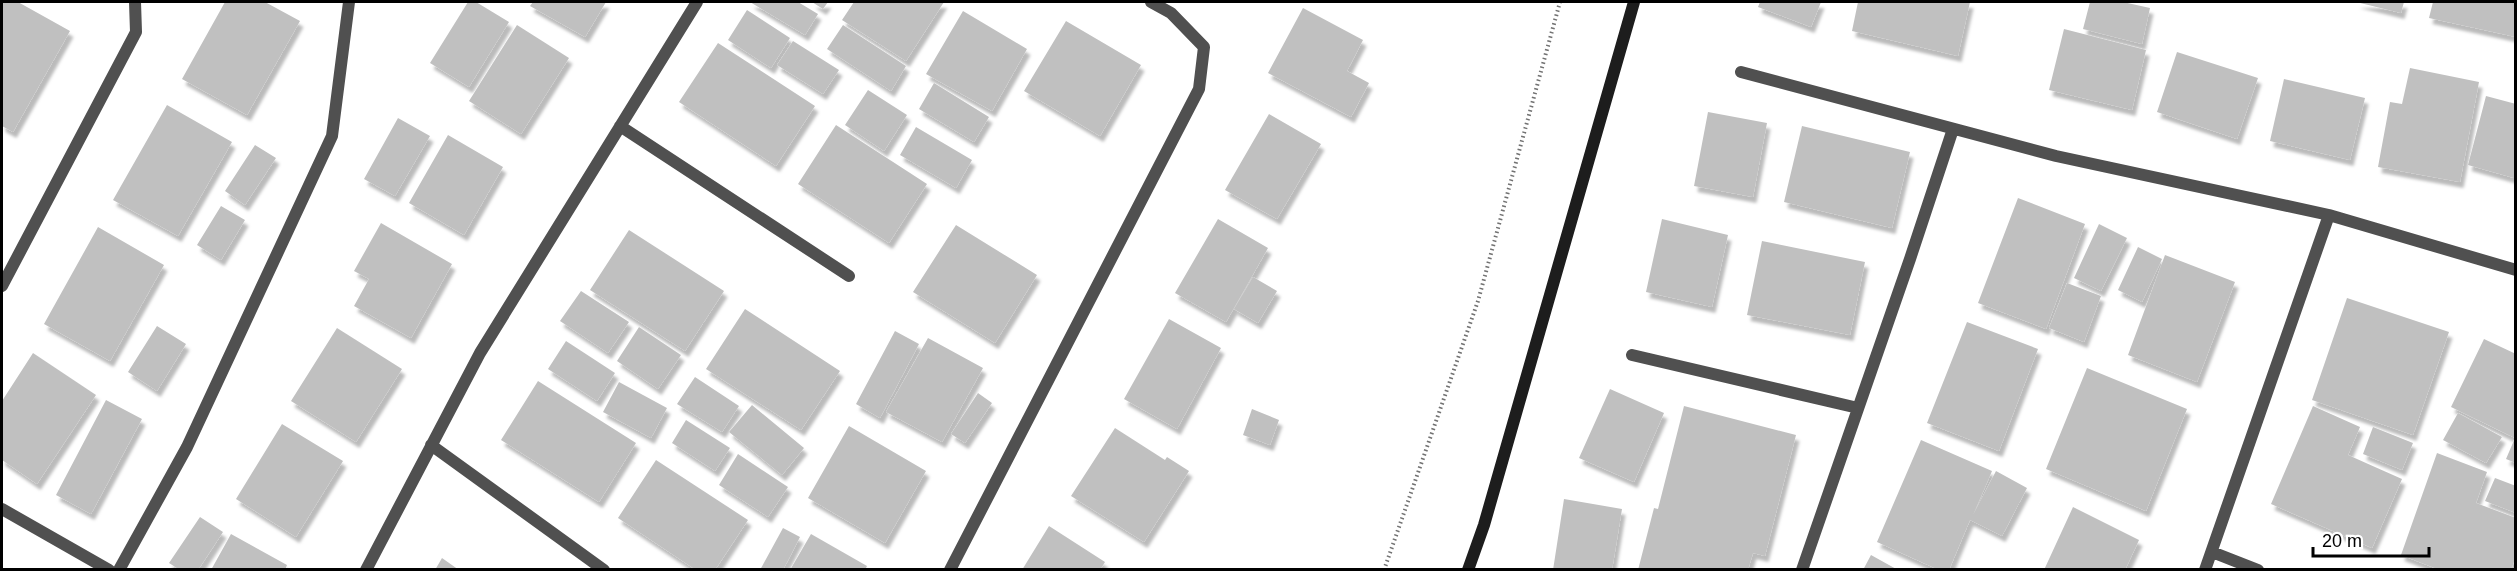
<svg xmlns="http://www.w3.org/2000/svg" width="2517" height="571" viewBox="0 0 2517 571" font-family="Arial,sans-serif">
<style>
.building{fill:#c0c0c0;filter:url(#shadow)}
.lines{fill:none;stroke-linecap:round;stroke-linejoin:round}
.path{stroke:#727272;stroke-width:4;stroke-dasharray:1.5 3;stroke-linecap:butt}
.street{stroke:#505050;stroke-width:12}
.secondary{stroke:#1d1d1d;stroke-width:12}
</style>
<defs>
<filter id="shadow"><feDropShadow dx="3.5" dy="6" stdDeviation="1.5" flood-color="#0004"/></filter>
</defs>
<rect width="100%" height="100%" fill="#fff"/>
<!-- building -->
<path class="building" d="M2,2H18L70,31L13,132L2,126Z
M225,2H265L300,21L247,115L182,79Z
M468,2H476L509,22L469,87L430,63Z
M533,2H606L585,37L530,6Z
M750,2H798L818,14L805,35Z
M812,2H828L823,9Z
M854,2H944L906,61L842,20Z
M1760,2H1821L1811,27L1758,7Z
M1858,2H1970L1958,56L1852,31Z
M2090,2H2123L2150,8L2142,44L2083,29Z
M2356,2H2404L2401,13Z
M2433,2H2516V37L2429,18Z
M1303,8L1363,40L1347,71L1369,83L1351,117L1268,73Z
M747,10L790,38L771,68L728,40Z
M963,11L1027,49L992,111L926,74Z
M1066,21L1141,65L1100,136L1024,91Z
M517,25L569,58L521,134L469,101Z
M843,25L906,66L891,91L827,49Z
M2064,29L2146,50L2132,110L2049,90Z
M793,41L839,70L823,94L777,65Z
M718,43L815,106L776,166L679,102Z
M2177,52L2258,78L2237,139L2157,112Z
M2410,68L2479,82L2460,182L2378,167L2390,102L2402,104Z
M2284,79L2365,98L2350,160L2270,141Z
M934,83L989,117L974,142L919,109Z
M868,90L907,115L884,151L845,125Z
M2486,96L2516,104L2514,178L2468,165Z
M167,105L232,142L178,236L113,200Z
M1708,112L1767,123L1753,197L1694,186Z
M1269,114L1321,144L1277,219L1225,190Z
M398,118L430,136L395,196L364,179Z
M836,125L927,184L889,243L798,184Z
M1802,126L1910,152L1892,228L1784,202Z
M916,127L972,160L956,188L900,155Z
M448,135L503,167L464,235L409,203Z
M255,145L276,158L245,205L225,191Z
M2018,198L2085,224L2046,329L1978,303Z
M221,206L245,220L221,260L197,245Z
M1218,219L1268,248L1226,322L1175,293Z
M1662,219L1728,235L1712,307L1646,292Z
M381,223L452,264L411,338L354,306L369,279L354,271Z
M2099,224L2127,238L2101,291L2074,278Z
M956,225L1037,275L995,343L913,292Z
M98,227L164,265L110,361L44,324Z
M629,230L724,291L685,351L590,290Z
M1762,241L1865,262L1850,335L1747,315Z
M2138,247L2162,259L2142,302L2118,290Z
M2165,255L2235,282L2197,382L2128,355Z
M1253,277L1277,291L1258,323L1234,309Z
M2067,283L2101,296L2084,342L2049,328Z
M581,291L629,322L608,353L560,321Z
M2347,298L2449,332L2413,435L2312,400Z
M745,309L840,371L801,430L706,369Z
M1169,319L1221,348L1177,429L1124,399Z
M1967,322L2038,349L1999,451L1927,423Z
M157,326L186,344L157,391L128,372Z
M639,327L681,355L658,389L617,361Z
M337,328L402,369L356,442L291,401Z
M895,331L919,344L880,418L856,404Z
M928,338L983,368L942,442L886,412Z
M2484,339L2516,354V463L2506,459L2515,438L2451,407Z
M566,341L615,373L597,401L548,369Z
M33,353L96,395L37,484L2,460V401Z
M2087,368L2187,409L2146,511L2046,469Z
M695,377L739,406L722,432L677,404Z
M538,381L636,443L599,502L501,440Z
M619,382L667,408L651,438L603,412Z
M1610,389L1664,413L1634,482L1579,458Z
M978,393L992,403L965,443L951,434Z
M106,400L142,419L91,514L56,495Z
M752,405L804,448L782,475L729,432Z
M1684,406L1796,435L1765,556L1753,553L1748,570H1638L1654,508L1658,509Z
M2313,406L2360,427L2348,455L2402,479L2372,548L2271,504Z
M1252,409L1279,420L1270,445L1243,435Z
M2458,413L2502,437L2486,463L2443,440Z
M686,420L730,448L715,471L672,443Z
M282,424L343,461L296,537L236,499Z
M849,426L926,471L885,543L808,498Z
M2373,427L2413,443L2402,470L2363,454Z
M1115,428L1165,460L1167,457L1189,471L1144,542L1071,496Z
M1921,440L1992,471L1973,515L1996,471L2027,488L2002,536L1970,520L1949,570H1939L1877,542Z
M2437,453L2487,472L2476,503L2516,518V556L2511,570H2440L2401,555Z
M738,454L788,487L768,517L719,485Z
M656,460L748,520L715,570H696L618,518Z
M2495,478L2516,486V513L2485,501Z
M1564,499L1622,509L1612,570H1553Z
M2073,507L2139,540L2125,570H2044Z
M200,517L223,532L198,570H180L169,563Z
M1049,526L1105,562L1100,570H1022Z
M783,528L800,537L783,570H760Z
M231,534L287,565L285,570H211Z
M811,534L867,566L865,570H790Z
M1871,555L1898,570H1863Z
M442,558L459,570H435Z"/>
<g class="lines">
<!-- path -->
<path class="path" d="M1384,570L1478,301L1560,2"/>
<!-- street -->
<path class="street" d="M1741,72L2056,156L2329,215L2516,270
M620,126L849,276
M2,286L136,32L135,2
M1632,355L1858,408
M431,445L604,570
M2,509L109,570
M2212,552L2258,570
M119,570L187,447L332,136L349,2
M366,570L480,353L697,2
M950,570L1199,89L1204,47L1171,13L1151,2
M1802,570L1910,259L1953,129
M2205,570L2329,215"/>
<!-- secondary -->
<path class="secondary" d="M1468,570L1484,525L1634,2"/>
</g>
<!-- border -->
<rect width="2517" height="571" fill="none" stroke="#000000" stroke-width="6"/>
<!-- scale -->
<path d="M2313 547v9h116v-9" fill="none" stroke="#000000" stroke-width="3"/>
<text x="2322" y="547" font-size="18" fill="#000000" stroke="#ffffff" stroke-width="4.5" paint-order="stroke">20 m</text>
</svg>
